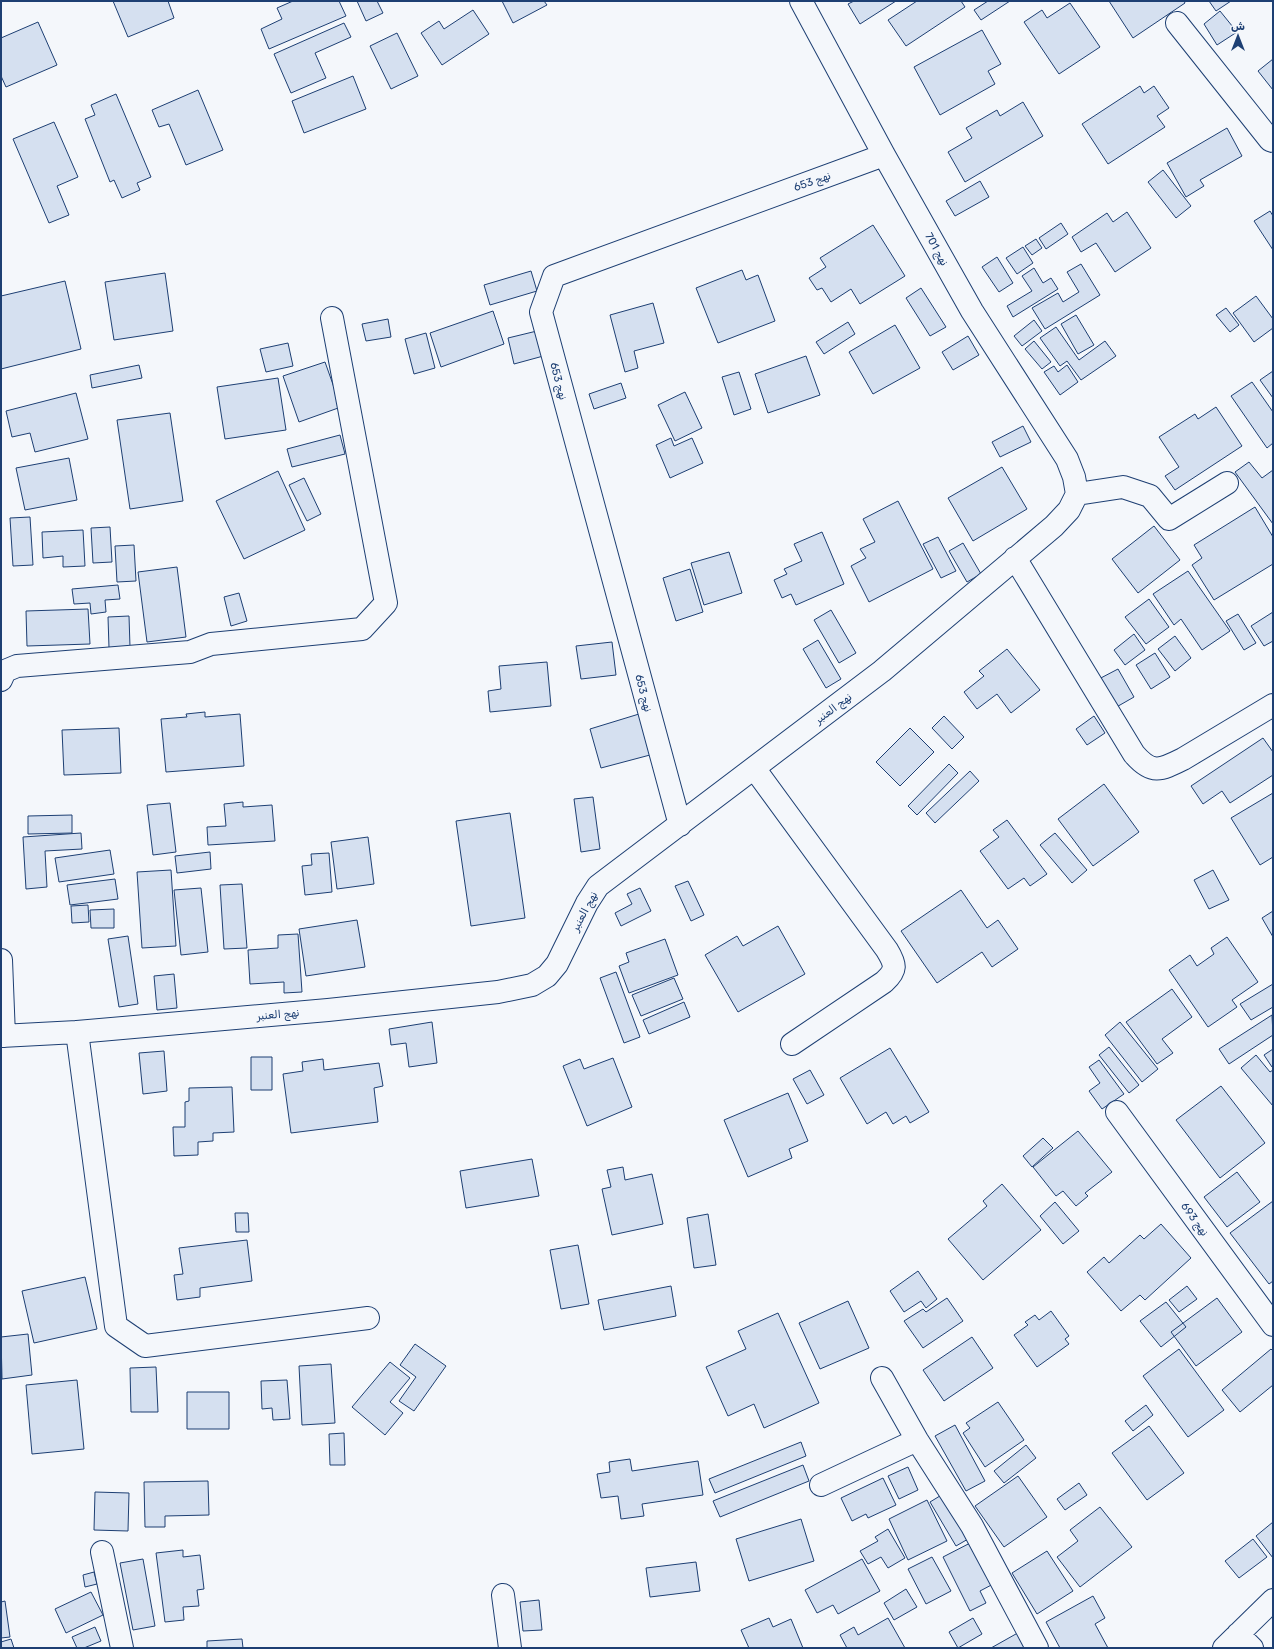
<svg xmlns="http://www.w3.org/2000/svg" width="1274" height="1649" viewBox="0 0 1274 1649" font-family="Rubik,'Noto Naskh Arabic',sans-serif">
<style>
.building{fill:#d5e0f0;stroke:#1d3f73}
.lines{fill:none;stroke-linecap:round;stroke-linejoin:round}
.street-casing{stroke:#1d3f73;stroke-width:24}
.street{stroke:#f4f7fb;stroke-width:22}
.labels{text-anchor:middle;stroke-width:3;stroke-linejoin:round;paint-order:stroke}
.street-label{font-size:11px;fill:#1d3f73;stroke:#f4f7fb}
</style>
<rect width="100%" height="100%" fill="#f4f7fb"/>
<!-- building -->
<path class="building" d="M113,1H168L174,18L128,37Z
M293,1H339L346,16L269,49L261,29L282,19L277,8Z
M357,1H377L383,13L366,21Z
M502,1H544L547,5L513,23Z
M854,1H896L860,24L848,4Z
M917,1H961L965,7L906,46L888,20Z
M988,1H1010L981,20L974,10Z
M1109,1H1184L1185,3L1133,38Z
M1209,1H1231L1216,11Z
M1070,3L1100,47L1059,74L1024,22L1042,10L1047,18Z
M473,10L489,34L442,65L421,33L439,21L444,29Z
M1220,11L1237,32L1217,45L1204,24Z
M38,22L57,65L6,87L1,76V38Z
M344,23L351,37L315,53L326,78L291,93L274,54Z
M982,30L1001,64L988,71L995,84L940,115L914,67Z
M397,33L418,76L391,89L370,46Z
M1273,59V90L1258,71Z
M353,76L366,109L304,133L292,101Z
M1140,86L1144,93L1154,86L1169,108L1157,116L1165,127L1108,164L1082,124Z
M198,90L223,150L186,165L169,124L159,127L152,110Z
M116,94L151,177L137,183L140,190L122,198L114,180L110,182L85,119L95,115L91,105Z
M1023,102L1043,136L965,182L948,152L972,138L966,128L997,110L1000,116Z
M54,122L78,177L57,186L69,215L49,223L13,139Z
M1227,128L1242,156L1200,180L1204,186L1186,197L1167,163Z
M1163,170L1191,206L1176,218L1148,182Z
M980,181L989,197L955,216L946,201Z
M1270,211L1273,216V250L1254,221Z
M1127,212L1151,248L1115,272L1096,243L1081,252L1072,237L1107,213L1113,222Z
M1061,223L1068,234L1046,249L1039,238Z
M873,225L905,276L860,304L851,289L831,302L822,288L817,290L809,278L826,267L820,258Z
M1036,239L1042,248L1032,255L1025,246Z
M1023,247L1033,263L1017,274L1006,258Z
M997,257L1013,283L999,292L982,267Z
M1081,264L1100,295L1045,329L1032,308L1058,293L1063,302L1079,292L1067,272Z
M1034,268L1043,283L1051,278L1058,289L1013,317L1007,306L1032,291L1022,276Z
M742,270L746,280L758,275L775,321L718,343L696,288Z
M531,271L537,291L490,305L484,285Z
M165,273L173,331L114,340L105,282Z
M65,281L81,349L1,369V296Z
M921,288L946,327L930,336L906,298Z
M1256,296L1273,319V328L1254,342L1233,313Z
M653,303L664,343L634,351L638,368L625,372L610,315Z
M1226,308L1239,325L1230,332L1216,315Z
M493,311L504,344L441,367L430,333Z
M1076,315L1094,345L1078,354L1061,324Z
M388,319L391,337L366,341L362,324Z
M1034,320L1042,331L1022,346L1014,336Z
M848,322L855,334L824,354L816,342Z
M895,325L920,368L873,394L849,352Z
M1056,327L1079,360L1105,341L1116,356L1081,380L1067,361L1060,366L1040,338Z
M541,330L547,355L514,364L508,338Z
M426,333L435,368L414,374L405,339Z
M968,336L979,355L953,370L942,352Z
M1034,341L1051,362L1042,369L1025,349Z
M288,343L293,366L266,372L260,349Z
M806,356L820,395L768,413L755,374Z
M325,362L341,407L299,422L283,376Z
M139,365L142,378L92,388L90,375Z
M1067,365L1078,382L1060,395L1044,372L1054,366L1058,372Z
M1273,371V398L1260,380Z
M739,372L751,409L734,415L722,377Z
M278,378L286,430L225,439L217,387Z
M1252,382L1273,412V443L1267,448L1231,396Z
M621,383L626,398L594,409L589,394Z
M685,392L702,428L675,441L658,405Z
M76,393L88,439L35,452L30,433L12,437L6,411Z
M1216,407L1242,446L1175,490L1165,476L1179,467L1159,437L1195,414L1198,419Z
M170,413L183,501L130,509L117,420Z
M1023,426L1031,442L1000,457L992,442Z
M340,435L345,454L292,467L287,449Z
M671,438L674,446L692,438L703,463L670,478L656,445Z
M69,458L77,500L25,510L16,468Z
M1249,462L1262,478L1273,470V524L1235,472Z
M1002,467L1027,509L973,541L948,498Z
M278,471L305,530L244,559L216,501Z
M304,478L321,514L307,521L289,485Z
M898,501L933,569L869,602L851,566L866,558L860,549L875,542L863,519Z
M1255,507L1273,537V564L1214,600L1192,565L1202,558L1194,545Z
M30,517L33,565L13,566L10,518Z
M1154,526L1180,560L1138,593L1112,559Z
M110,527L112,562L93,563L91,528Z
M83,530L85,566L63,567V556L43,558L42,532Z
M822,532L844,584L796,605L791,594L782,598L774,580L787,574L784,569L802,561L794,544Z
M938,537L956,571L941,578L923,544Z
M963,543L981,574L967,582L949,551Z
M134,545L136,581L117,582L115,546Z
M729,552L742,593L704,605L691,563Z
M177,567L186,637L147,642L138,572Z
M690,569L703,612L676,621L663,578Z
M1188,571L1230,631L1202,650L1181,619L1174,625L1153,594Z
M118,585L120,599L105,600L106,612L91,614L90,603L74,604L72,589Z
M239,593L247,621L231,626L224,597Z
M1149,599L1169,627L1146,644L1125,617Z
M88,609L90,644L27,646L26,611Z
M831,610L856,653L839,663L814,620Z
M1273,612V641L1264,646L1251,626Z
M1238,614L1256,643L1244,650L1226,621Z
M129,616L130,647L109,648L108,617Z
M1134,634L1145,650L1125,665L1114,650Z
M1175,636L1191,658L1175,671L1158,649Z
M818,640L841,679L826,688L803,649Z
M612,642L616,675L581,679L576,646Z
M1007,649L1040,690L1011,713L997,694L977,709L964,692L984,676L979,671Z
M1155,653L1170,677L1151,689L1136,665Z
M547,662L551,706L490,712L488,691L501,689L499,666Z
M1118,669L1134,697L1113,709L1097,680Z
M205,712V717L240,714L244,766L166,772L161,719L187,717L186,714Z
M639,714L650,755L601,768L590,729Z
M944,716L964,737L952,749L932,728Z
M1094,716L1105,733L1087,745L1076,729Z
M119,728L121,773L64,775L62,730Z
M910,728L934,752L900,786L876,762Z
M1263,738L1273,752V775L1230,803L1222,791L1203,804L1191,786Z
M949,764L958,773L917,815L908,806Z
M970,771L979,781L935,823L926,813Z
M1104,784L1139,832L1093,866L1058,819Z
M1273,793V857L1260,865L1231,818Z
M593,797L600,849L581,852L574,799Z
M243,802V807L272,805L275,841L208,845L207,827L226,826L224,804Z
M170,803L176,852L153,855L147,805Z
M510,813L525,918L471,926L456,821Z
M72,815V833L28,834V816Z
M1007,820L1047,874L1030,886L1024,878L1008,889L980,851L999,837L993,830Z
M81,833L82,849L45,851L47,887L26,889L23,837Z
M1055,833L1087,870L1072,883L1040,845Z
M368,837L374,884L337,889L331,842Z
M110,850L114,874L59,882L55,858Z
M210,852L211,869L177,873L175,856Z
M329,853L332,892L305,895L302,866L312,865L311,854Z
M171,870L176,946L142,948L137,872Z
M1213,870L1229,900L1209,909L1194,880Z
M115,879L118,899L70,905L67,885Z
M688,881L704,915L691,921L675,886Z
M242,884L247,948L224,949L220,885Z
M201,888L208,952L181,955L174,890Z
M640,888L651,911L621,926L615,913L632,904L627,894Z
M961,890L987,928L998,920L1018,949L992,967L982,952L937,983L901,931Z
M88,905L89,922L72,923L71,906Z
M114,909V928H91L90,910Z
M1273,911V937L1262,918Z
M357,920L365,967L306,976L299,929Z
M778,926L805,974L738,1012L705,955L737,936L743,946Z
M298,934L302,992L284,993V982L250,984L248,950L278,948V935Z
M128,936L138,1004L119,1007L108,939Z
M1227,937L1258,982L1232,1000L1237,1007L1208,1027L1169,970L1190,955L1197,966L1214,954L1211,948Z
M665,939L678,975L629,993L619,966L629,962L626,953Z
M616,972L640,1037L624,1043L600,978Z
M174,974L177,1008L157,1010L154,976Z
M674,978L683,999L641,1016L632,995Z
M1273,984V1007L1251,1020L1240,1004Z
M1172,989L1192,1017L1162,1039L1173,1053L1157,1064L1126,1022Z
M684,1002L690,1017L649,1034L643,1020Z
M1272,1015L1273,1035L1229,1064L1219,1049Z
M432,1022L437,1063L409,1067L406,1043L391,1045L389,1029Z
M1120,1022L1158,1069L1142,1082L1105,1035Z
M1109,1047L1139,1085L1129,1093L1099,1055Z
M890,1048L929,1112L910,1123L906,1116L893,1124L886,1112L867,1124L840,1078Z
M1273,1049V1066L1272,1067L1264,1055Z
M164,1051L167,1091L143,1094L139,1053Z
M1256,1055L1270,1072L1273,1070V1106L1241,1068Z
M251,1057H272V1090H251Z
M613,1058L632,1107L587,1126L563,1066L580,1059L584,1069Z
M323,1059L324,1070L379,1063L383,1086L374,1088L378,1122L291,1133L283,1074L303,1071L302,1062Z
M1099,1060L1124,1094L1102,1109L1089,1091L1100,1083L1089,1067Z
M810,1070L824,1095L807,1104L793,1079Z
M1221,1086L1265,1143L1220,1178L1176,1120Z
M232,1087L234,1132L213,1133V1141L198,1142V1155L174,1156L173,1127H185V1102L189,1101V1088Z
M788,1093L808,1141L789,1149L792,1158L748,1177L724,1120Z
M1078,1131L1112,1172L1085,1193L1088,1196L1076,1206L1063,1191L1056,1196L1033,1167Z
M1043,1138L1053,1148L1032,1167L1023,1156Z
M532,1159L539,1196L466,1208L460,1171Z
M623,1167L625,1180L652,1174L663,1224L612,1235L602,1189L611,1187L607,1170Z
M1237,1172L1260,1202L1227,1227L1204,1197Z
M1002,1184L1041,1230L983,1280L948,1239L987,1206L983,1201Z
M1273,1201V1281L1269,1284L1230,1233Z
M1055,1202L1079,1231L1063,1244L1040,1216Z
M235,1213H248L249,1232H236Z
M708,1214L716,1265L694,1268L687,1218Z
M1161,1224L1191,1258L1145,1300L1140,1295L1121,1311L1087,1272L1104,1257L1109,1263L1140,1235L1144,1239Z
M247,1240L252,1281L200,1288V1297L177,1300L174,1275L183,1274L179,1248Z
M578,1245L589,1304L561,1309L550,1250Z
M918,1271L937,1299L926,1308L921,1301L904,1312L890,1291Z
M85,1277L97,1329L34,1343L22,1291Z
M671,1286L676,1316L604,1330L598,1300Z
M1187,1286L1197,1299L1179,1312L1169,1300Z
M947,1298L963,1321L923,1348L904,1321L923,1309L926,1312Z
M1217,1298L1242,1332L1196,1366L1171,1332Z
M848,1301L869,1348L820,1369L799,1323Z
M1166,1302L1186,1327L1161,1347L1140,1321Z
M1051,1311L1069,1336L1065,1339L1069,1344L1037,1367L1014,1335L1028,1325L1025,1322L1035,1315L1039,1320Z
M778,1313L819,1403L764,1428L754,1404L728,1416L706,1367L746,1349L738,1331Z
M28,1334L32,1375L2,1379L1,1337Z
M972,1337L993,1368L944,1401L923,1370Z
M415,1344L446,1366L414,1411L399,1401L416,1377L400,1365Z
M1179,1349L1224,1410L1188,1437L1143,1376Z
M1271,1349L1273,1351V1385L1240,1412L1222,1390Z
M390,1362L410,1378L390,1402L403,1413L385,1435L352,1407Z
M331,1364L335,1423L302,1425L299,1366Z
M156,1367L158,1412H131L130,1368Z
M77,1380L84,1449L32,1454L26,1385Z
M287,1380L290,1419L273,1420L272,1408L262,1409L261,1381Z
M187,1392H229V1429H187Z
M998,1402L1024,1440L985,1467L963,1433L970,1428L966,1423Z
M1146,1405L1153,1415L1133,1431L1125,1421Z
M955,1425L985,1481L966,1491L935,1436Z
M1149,1426L1184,1473L1147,1500L1112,1453Z
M344,1433L345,1465H330L329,1434Z
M801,1442L806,1456L715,1493L709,1479Z
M1026,1445L1036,1458L1004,1483L994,1471Z
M630,1459L632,1471L698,1461L703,1495L642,1504L644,1516L621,1519L618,1496L601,1498L597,1474L610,1472L609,1462Z
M803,1465L809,1481L720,1517L713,1501Z
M908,1467L918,1490L899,1499L888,1476Z
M1018,1476L1047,1517L1004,1547L975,1506Z
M883,1478L896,1505L868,1518L866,1514L852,1521L841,1498Z
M208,1481L209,1515L165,1516V1527H145L144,1482Z
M1079,1483L1087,1495L1065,1510L1057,1499Z
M948,1491L975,1535L956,1546L930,1502Z
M95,1492L129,1493L128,1531L94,1530Z
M927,1500L947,1541L908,1560L889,1519Z
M1100,1507L1132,1547L1080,1587L1057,1557L1078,1541L1070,1530Z
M801,1519L814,1561L749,1581L736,1539Z
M1273,1522V1558L1256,1536Z
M888,1529L905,1558L888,1568L881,1557L868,1564L860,1551L878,1541L875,1537Z
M1253,1539L1267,1557L1239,1578L1225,1561Z
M976,1540L997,1582L980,1591L986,1603L970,1611L943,1557Z
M183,1550V1557L200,1555L204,1589L197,1590L199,1606L183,1607L184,1620L165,1622L156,1553Z
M1047,1551L1073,1591L1037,1614L1012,1573Z
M932,1557L951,1591L926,1604L908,1569Z
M143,1559L155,1626L133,1630L120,1563Z
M862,1559L880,1591L838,1614L833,1605L817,1613L805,1590Z
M696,1562L700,1591L650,1597L646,1568Z
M94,1572L97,1584L85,1587L83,1575Z
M906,1589L917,1607L894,1620L884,1603Z
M91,1592L103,1615L66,1633L55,1609Z
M1093,1596L1105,1618L1095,1624L1108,1648H1060L1046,1622Z
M539,1600L542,1630L523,1631L520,1602Z
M5,1601L10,1637L1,1638V1602Z
M769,1618L773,1627L791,1619L803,1648H749L741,1630Z
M888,1618L905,1648H847L840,1635L854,1627L858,1635Z
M973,1618L982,1634L958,1648L949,1632Z
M95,1627L101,1641L84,1648H77L72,1637Z
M1023,1630L1034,1648H991Z
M11,1639L14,1648H1V1642Z
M242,1639L243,1648H207V1641Z"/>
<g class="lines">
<!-- street casing -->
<g class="street-casing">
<path id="street" d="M801,1L884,155L972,311L1067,459L1074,477L1077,494
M1177,23L1270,140L1273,141
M1077,494L1123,487L1150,496L1169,519L1227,483
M1015,558L1134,754C1152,775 1161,770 1183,759L1273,705
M1,680L5,671L17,666L190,652L211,644L362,629L386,603L332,318
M754,768L887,950C896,965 897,970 884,982L792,1044
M680,825L541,312L554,276L884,155
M1,960L4,1036
M77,1032L116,1326L145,1346L368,1318
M1,1036L77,1032L328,1010L498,992L532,985L547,976L557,964L587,903L598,886L882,671L1054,526L1069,510L1077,494
M1117,1112L1273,1325
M882,1378L917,1440L972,1526L1037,1648
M821,1485L917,1440
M102,1552L122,1648
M503,1595L510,1648
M1238,1634L1252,1648
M1224,1648L1273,1600"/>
</g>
<!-- street -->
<use href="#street" class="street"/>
</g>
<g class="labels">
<!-- street labels -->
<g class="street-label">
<text transform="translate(812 181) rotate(-20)" y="4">نهج 653</text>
<text transform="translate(937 249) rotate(61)" y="4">نهج 701</text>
<text transform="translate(559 381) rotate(75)" y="4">نهج 653</text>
<text transform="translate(644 693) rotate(75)" y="4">نهج 653</text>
<text transform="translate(833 708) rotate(-37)" y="4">نهج العنبر</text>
<text transform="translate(584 911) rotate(-62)" y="4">نهج العنبر</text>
<text transform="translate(278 1014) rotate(-5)" y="4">نهج العنبر</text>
<text transform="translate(1195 1219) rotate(54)" y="4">نهج 693</text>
</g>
</g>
<!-- border -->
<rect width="1274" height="1649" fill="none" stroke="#1d3f73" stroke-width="4"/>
<!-- north arrow -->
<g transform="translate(1238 36)" stroke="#f4f7fb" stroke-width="3" paint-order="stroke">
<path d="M0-3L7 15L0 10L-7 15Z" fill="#1d3f73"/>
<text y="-6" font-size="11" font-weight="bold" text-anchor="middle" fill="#1d3f73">ش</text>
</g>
</svg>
